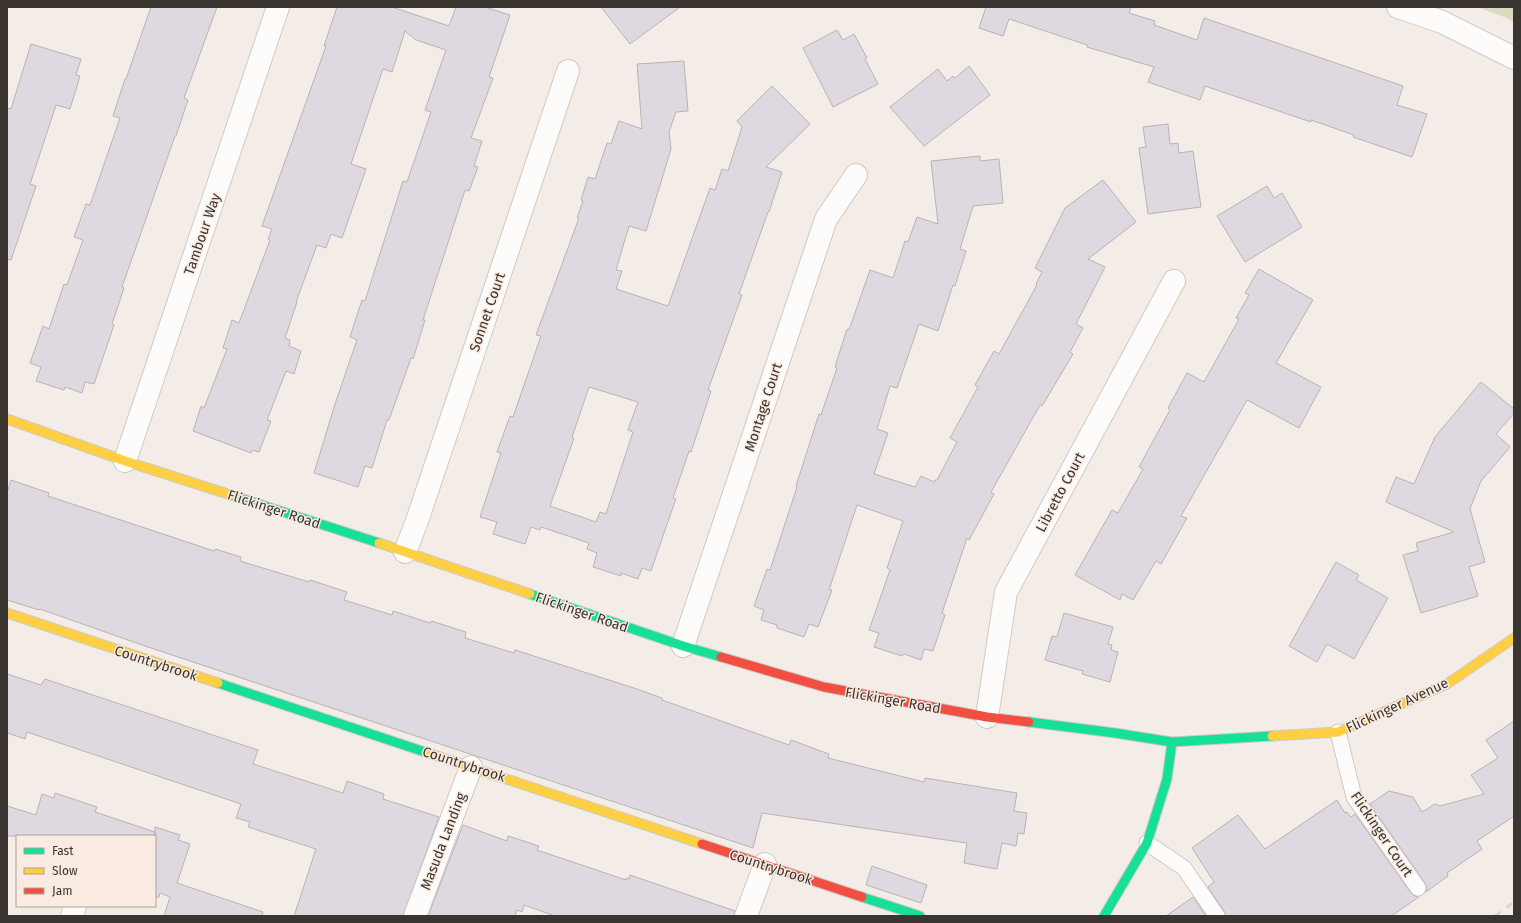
<svg xmlns="http://www.w3.org/2000/svg" width="1521" height="923" viewBox="0 0 1521 923" font-family="'Fira Sans',sans-serif">
<style>
.park{fill:#dcdbbe}
.building{fill:#ded9e0;stroke:#b8b4b4;fill-rule:evenodd}
.lines{fill:none;stroke-linecap:round;stroke-linejoin:round}
.lane-casing{stroke:#cfcac5;stroke-width:17}
.street-casing{stroke:#cfcac5;stroke-width:24}
.fast-casing{stroke:#cfcac5;stroke-width:11}
.slow-casing{stroke:#cfcac5;stroke-width:11}
.jam-casing{stroke:#cfcac5;stroke-width:11}
.lane{stroke:#fdfcfb;stroke-width:15}
.street{stroke:#fdfcfb;stroke-width:22}
.fast{stroke:#16e098;stroke-width:9}
.slow{stroke:#ffcf43;stroke-width:9}
.jam{stroke:#f24e42;stroke-width:9}
.rail{stroke:#d8d6d4;stroke-width:3;stroke-dasharray:7 7;stroke-linecap:butt}
.labels{text-anchor:middle;stroke-width:3;stroke-linejoin:round;paint-order:stroke}
.street-label{font-size:14px;fill:#3a3531;stroke:#f9ebe1}
</style>
<rect width="100%" height="100%" fill="#f3ece7"/>
<!-- park -->
<path class="park" d="M1477,7H1514V23L1507,18Z"/>
<!-- building -->
<path class="building" d="M151,7H217L184,98L188,100L176,136H175L122,287L124,288L112,324L114,325L94,384L85,382L82,393L65,387L64,390L36,381L41,367L30,363L43,326L49,329L64,284L67,285L83,240L74,237L86,204L90,205L120,118L113,116L125,79H126Z
M337,7H392L449,26L456,7H485L510,15L489,77L493,78L471,138L482,141L474,166L478,167L469,191L465,190L423,320H425L413,359L411,358L389,420H387L372,468L365,466L358,487L314,473L335,404L357,340L350,337L362,300L365,301L403,181L407,182L431,112L425,110L446,50L416,40L405,31L392,72L383,69L351,164L366,169L342,238L331,234L326,248L317,245L296,302H297L285,338L290,340L289,346L301,351L294,374L286,371L267,420L271,421L259,452L252,450L251,453L193,431L201,406L204,408L227,349L223,348L232,320L239,323L270,240L268,239L272,229L262,226L326,46H324Z
M601,7H680L630,44Z
M986,7H1131L1129,13L1155,21L1154,25L1197,40L1204,18L1403,86L1397,105L1427,114L1412,157L1353,137L1354,135L1311,120V122L1205,86L1200,100L1148,82L1154,67L1087,47V45L1009,19L1003,36L979,28Z
M837,30L843,40L854,34L867,58L865,59L878,84L833,107L803,48Z
M31,44L81,59L76,75L80,76L70,109L56,105L30,184L36,186L11,260L7,259V108L11,109Z
M684,61L688,111L676,112L669,132L671,149L646,231L629,226L616,270L622,271L616,289L668,306L710,188L715,190L722,169L728,171L742,127L737,121L772,86L810,124L766,167L782,172L769,212H768L739,294L742,295L708,390L711,391L691,452L689,451L673,498L676,499L666,527L651,571L642,568L638,579L621,573V576L593,567L597,553L587,549L589,543L541,527L540,530L531,527L525,544L493,534L497,522L480,517L501,453L497,452L510,416L513,417L541,336L536,335L579,218H577L583,201L581,200L588,177L595,179L607,143L611,144L619,121L642,129L637,64ZM589,387L638,402L628,430L633,432L606,514L600,512L596,522L550,506L574,438L572,437Z
M969,66L990,95L924,146L890,107L938,69L947,81L953,76L955,78Z
M1168,124L1170,144L1178,143L1179,153L1193,151L1201,207L1148,214L1139,148L1146,147L1143,127Z
M980,156V161L999,159L1003,203L973,206L960,249L966,251L955,286L953,285L938,331L919,324L897,388L890,386L877,429L888,433L874,474L915,487L921,476L934,482L935,480H937L957,442L950,438L978,387L975,385L994,351L999,354L1037,285L1036,284L1042,272L1035,268L1065,208L1103,180L1136,222L1088,259L1105,267L1076,324L1083,328L1070,352L1073,354L1042,406L1040,405L991,492L994,494L969,540L967,538L942,613L945,615L933,651L924,649L921,660L904,654L902,656L874,647L879,633L869,630L890,570L887,568L903,521L857,505L829,590H832L818,627L809,624L804,637L777,628V625L761,620L764,610L754,606L767,569L770,570L797,487L796,486L819,414L821,415L837,368L835,367L847,329L849,330L870,270L893,278L905,241L908,242L917,217L938,224L931,161Z
M1267,186L1274,198L1282,193L1302,227L1245,262L1217,216Z
M1259,269L1313,300L1276,363L1321,387L1299,428L1247,400L1181,516L1187,518L1161,564L1156,561L1133,600L1122,594L1120,600L1075,575L1112,510L1118,513L1143,469L1139,467L1170,410L1168,408L1187,373L1204,382L1239,319L1236,318L1249,295L1245,293Z
M1481,382L1514,409V413L1496,434L1510,447L1481,481L1470,509L1485,562L1469,567L1478,596L1421,613L1403,555L1418,551L1416,543L1454,532L1386,502L1396,477L1414,484L1435,437Z
M11,480L49,493L48,496L142,527L214,551L215,549L241,557L240,561L309,582L310,580L347,592L344,600L392,615L393,611L430,623L431,621L466,632L465,638L514,653L515,650L634,688L662,698V700L789,745L791,740L829,754L828,758L924,782L925,778L1017,793L1014,811L1027,813L1024,834L1018,833L1016,846L1002,843L997,869L964,863L967,843L762,813L753,848L145,646L40,609L39,610L7,600V493Z
M1336,562L1359,575L1356,580L1388,598L1354,659L1327,644L1317,662L1289,646Z
M1064,613L1113,627L1108,644L1112,645L1111,650L1118,652L1110,682L1082,674L1083,671L1045,660L1052,636L1057,637Z
M7,674L41,685L45,679L258,750L253,764L343,793L347,781L384,794L383,799L439,817L403,916H294L316,849L248,827L250,822L236,818L241,804L27,732L25,739L7,733Z
M1514,721V816L1477,841L1482,849L1447,873L1448,876L1426,892L1427,888L1425,883L1370,804L1389,791L1413,797L1422,812L1435,804L1440,806L1484,794L1471,775L1498,758L1486,740Z
M55,793L97,807L95,812L155,832V827L180,835L178,840L190,844L177,883L263,912L262,916H164L170,897L160,893L159,897H155V832L154,836H7V806L36,815L42,794L54,798Z
M1337,800L1345,813L1347,812L1351,817L1355,814L1411,893L1415,896L1419,897L1391,916H1226L1224,911L1208,887L1214,882L1192,848L1238,815L1265,849Z
M463,825L507,841L508,836L539,846L537,850L626,880V878L629,879L630,875L735,911L734,916H555L524,905L522,912L517,910L515,916H428Z
M872,866L927,885L921,903L866,885Z
M1193,897L1206,916H1166Z"/>
<g class="lines">
<!-- lane casing -->
<g class="lane-casing">
<path id="lane" d="M1338,732L1354,797L1418,888
M1147,843L1184,868L1217,916"/>
</g>
<!-- street casing -->
<g class="street-casing">
<path id="street" d="M1398,7L1442,22L1514,58
M125,461L278,7
M405,552L417,521L568,71
M683,646L826,219L856,175
M987,717L1006,592L1174,281
M72,916L75,906
M415,916L471,767
M746,916L765,864"/>
</g>
<!-- fast casing -->
<g class="fast-casing">
<path id="fast" d="M231,495L379,543
M530,594L683,646L721,657
M218,683L428,753
M1029,722L1115,733L1172,742L1272,736
M862,897L920,916
M1104,916L1147,843L1167,779L1172,742"/>
</g>
<!-- slow casing -->
<g class="slow-casing">
<path id="slow" d="M7,419L125,461L231,495
M379,543L530,594
M7,613L218,683
M1272,736L1338,732L1447,684L1514,638
M428,753L702,844"/>
</g>
<!-- jam casing -->
<g class="jam-casing">
<path id="jam" d="M721,657L824,687L987,717L1029,722
M702,844L862,897"/>
</g>
<!-- lane -->
<use href="#lane" class="lane"/>
<!-- street -->
<use href="#street" class="street"/>
<!-- fast -->
<use href="#fast" class="fast"/>
<!-- slow -->
<use href="#slow" class="slow"/>
<!-- jam -->
<use href="#jam" class="jam"/>
<!-- rail -->
<path class="rail" d="M1495,916L1514,902"/>
</g>
<g class="labels">
<!-- street labels -->
<g class="street-label">
<text transform="translate(202 234) rotate(-71)" y="5">Tambour Way</text>
<text transform="translate(487 312) rotate(-71)" y="5">Sonnet Court</text>
<text transform="translate(763 407) rotate(-72)" y="5">Montage Court</text>
<text transform="translate(1060 492) rotate(-62)" y="5">Libretto Court</text>
<text transform="translate(274 509) rotate(18)" y="5">Flickinger Road</text>
<text transform="translate(582 612) rotate(19)" y="5">Flickinger Road</text>
<text transform="translate(156 663) rotate(18)" y="5">Countrybrook</text>
<text transform="translate(893 700) rotate(10)" y="5">Flickinger Road</text>
<text transform="translate(1397 705) rotate(-25)" y="5">Flickinger Avenue</text>
<text transform="translate(464 764) rotate(18)" y="5">Countrybrook</text>
<text transform="translate(1382 834) rotate(56)" y="5">Flickinger Court</text>
<text transform="translate(443 841) rotate(-69)" y="5">Masuda Landing</text>
<text transform="translate(771 867) rotate(18)" y="5">Countrybrook</text>
</g>
</g>
<!-- border -->
<rect width="1521" height="923" fill="none" stroke="#3a3531" stroke-width="16"/>
<!-- legend -->
<rect x="16" y="835" width="140" height="72" fill="#f9ebe1" stroke="#ada29b"/>
<rect x="24" y="848" width="20" height="6" fill="#16e098" stroke="#ada29b"/>
<text x="52" y="855" font-size="12" fill="#3a3531">Fast</text>
<rect x="24" y="868" width="20" height="6" fill="#ffcf43" stroke="#ada29b"/>
<text x="52" y="875" font-size="12" fill="#3a3531">Slow</text>
<rect x="24" y="888" width="20" height="6" fill="#f24e42" stroke="#ada29b"/>
<text x="52" y="895" font-size="12" fill="#3a3531">Jam</text>
</svg>
